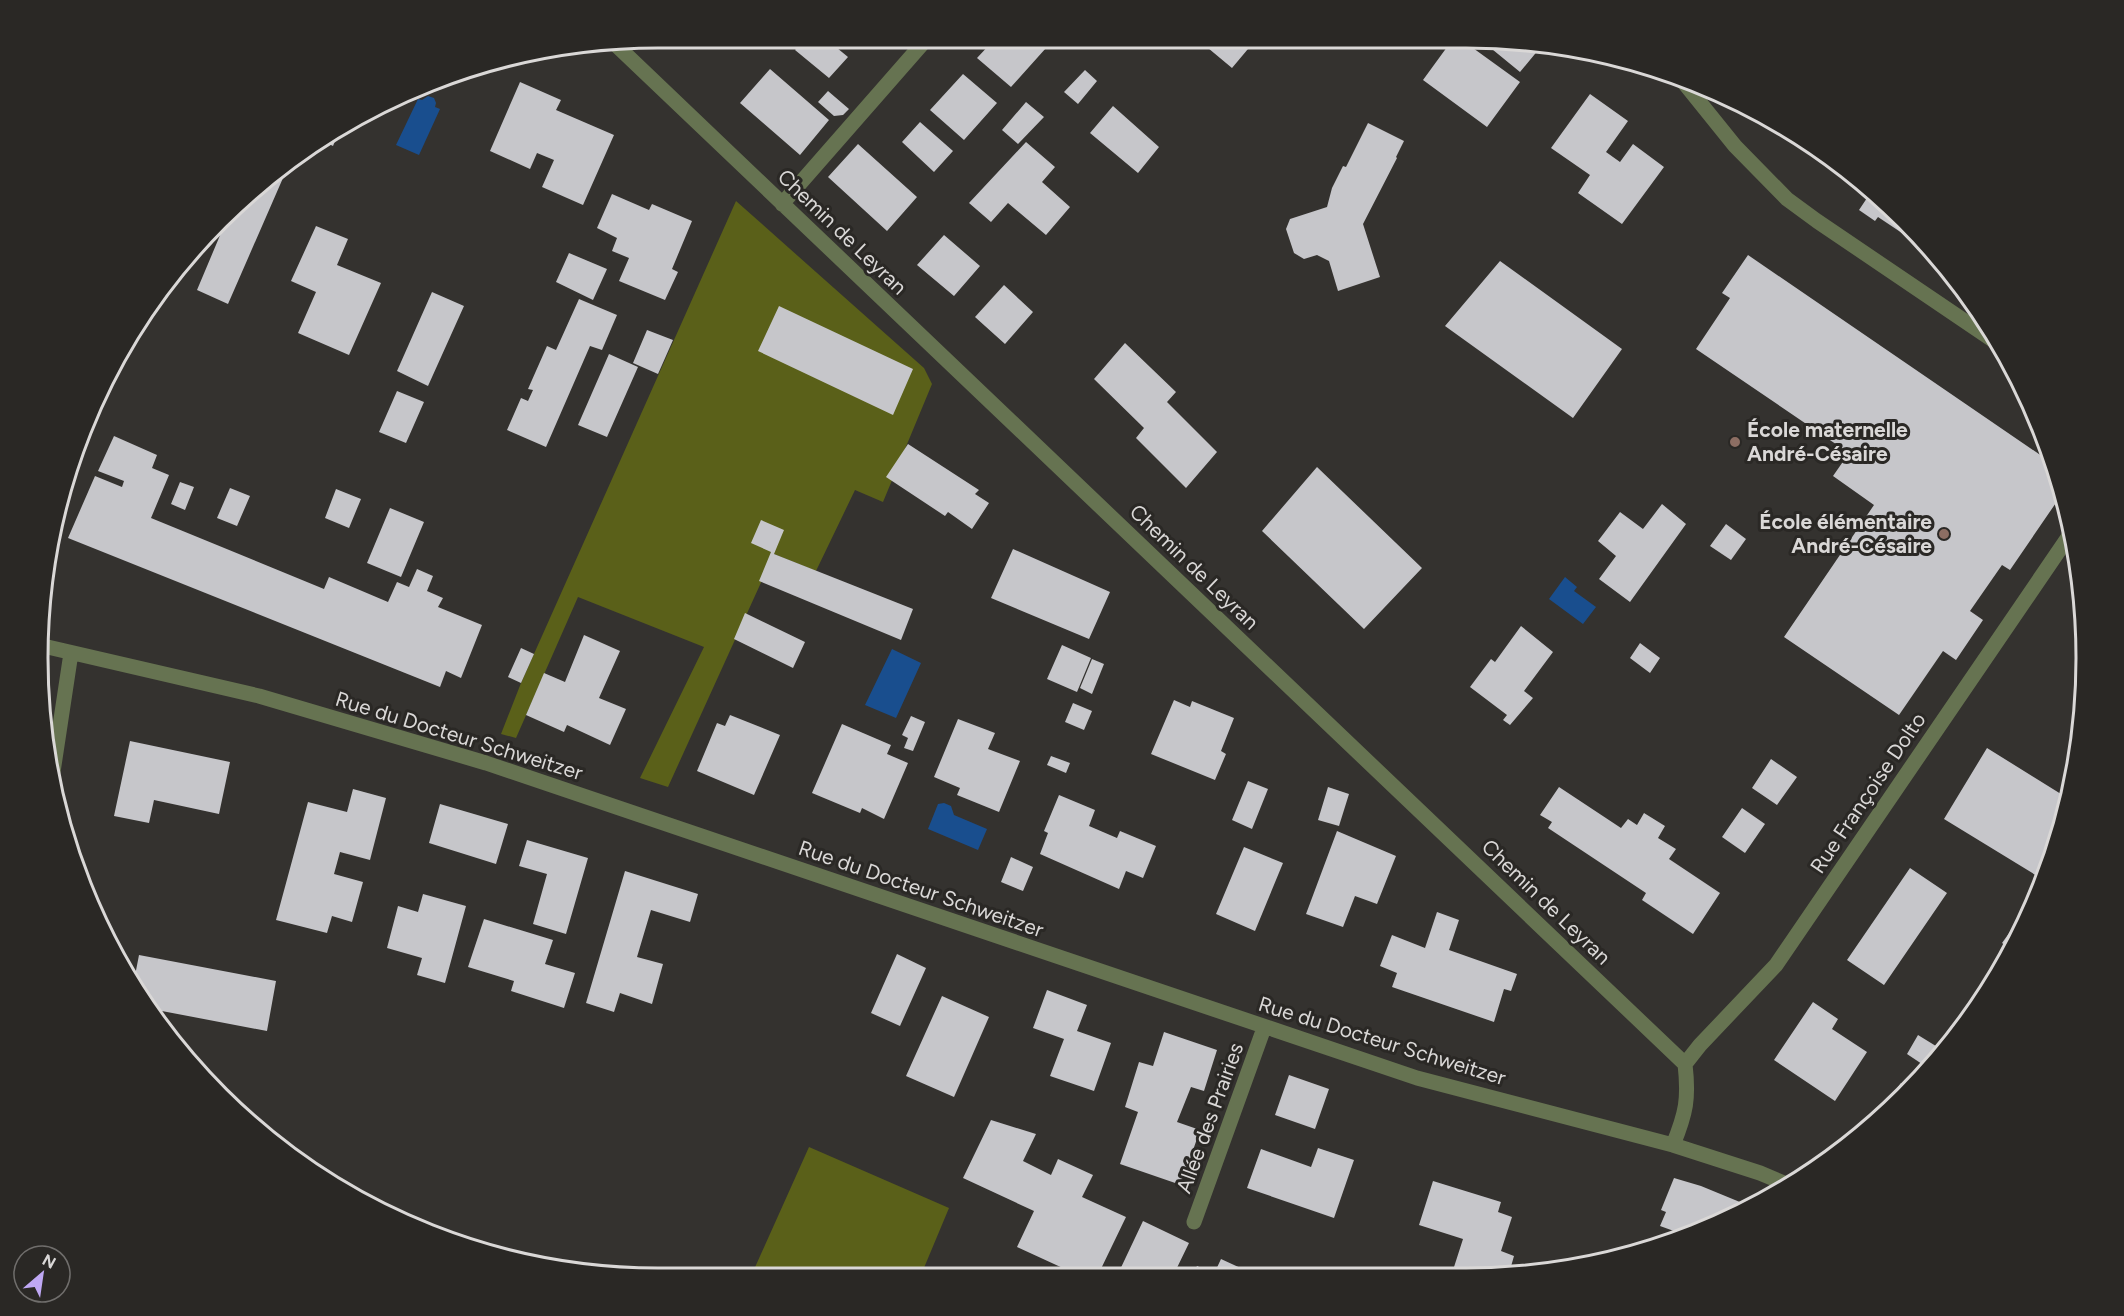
<svg xmlns="http://www.w3.org/2000/svg" width="2124" height="1316" viewBox="0 0 2124 1316" font-family="Figtree,sans-serif">
<style>
.green{fill:#5a6019}
.water{fill:#194e8e}
.building{fill:#c6c6ca}
.lines{fill:none;stroke-linecap:round;stroke-linejoin:round}
.minor{stroke:#667351;stroke-width:15}
.education-dot{fill:#8d6e63;stroke:#2a2825;stroke-width:2}
.labels{text-anchor:middle;stroke-width:6;stroke-linejoin:round;paint-order:stroke}
.street-label{font-size:21px;fill:#dad8d7;stroke:#2a2825}
.poi-label{font-size:21px;font-weight:bold;fill:#dad8d7;stroke:#2a2825;text-anchor:start}
.rim{fill:none;stroke:#dad8d7;stroke-width:3}
</style>
<rect width="100%" height="100%" fill="#34322f"/>
<!-- green -->
<path class="green" d="M736,201L924,368L932,384L883,502L855,490L816,571L774,554L668,787L640,778L704,647L578,597L516,738L501,734L521,683Z
M809,1147L949,1208L921,1275L752,1274Z"/>
<!-- water -->
<path class="water" d="M428,96L434,98L436,103L435,107L440,109L419,155L396,145L418,99L422,100Z
M1565,577L1577,587L1574,591L1596,607L1583,624L1549,599Z
M892,649L921,663L896,718L865,705Z
M944,803L951,806L954,815L987,829L978,850L928,829L938,804Z"/>
<!-- building -->
<path class="building" d="M801,43H831L848,57L829,78L795,50Z
M991,43H1040L1046,48L1011,87L977,58Z
M1202,43H1253L1232,68Z
M1450,43H1466L1520,82L1487,127L1423,80Z
M1488,43H1544L1520,72L1487,45Z
M770,69L829,120L800,155L740,103Z
M1085,70L1097,81L1078,104L1064,92Z
M963,74L997,103L964,140L930,110Z
M520,82L561,100L556,110L614,135L583,205L542,187L554,160L537,153L530,169L490,151Z
M828,91L849,109L843,115L834,116L818,102Z
M1590,94L1628,121L1606,152L1620,162L1633,144L1664,167L1622,224L1578,193L1590,175L1551,148Z
M1026,102L1044,117L1018,144L1002,130Z
M1113,106L1159,147L1138,173L1090,133Z
M920,122L953,151L934,172L902,142Z
M1368,123L1404,141L1396,157L1397,158L1363,224L1380,277L1338,291L1329,261L1317,255L1304,259L1294,253L1286,229L1290,219L1327,207L1332,188L1343,166L1346,167Z
M340,129L333,146L319,139L339,130Z
M1026,142L1055,167L1042,182L1070,207L1046,235L1008,203L991,222L969,203Z
M858,144L917,197L887,231L828,177Z
M274,174L283,178L228,304L197,290L221,233L211,229L219,219Z
M1871,192L1933,249L1943,264L1942,266L1926,255L1929,251L1878,217L1875,221L1859,210Z
M612,194L649,210L652,204L692,221L672,269L678,272L665,300L619,281L629,258L612,251L617,238L597,228Z
M316,226L348,239L337,265L381,283L349,355L298,333L316,292L291,281Z
M944,235L980,266L954,296L917,265Z
M569,253L607,269L593,300L556,282Z
M1748,255L2055,465L2062,494L2010,570L2002,565L1970,611L1983,620L1956,660L1943,651L1899,715L1784,637L1874,505L1833,476L1849,453L1696,349L1730,298L1722,293Z
M1500,261L1622,349L1573,418L1445,326Z
M1004,285L1033,312L1005,344L975,317Z
M432,292L464,306L428,386L397,371Z
M579,299L617,315L602,350L590,346L546,447L507,430L521,398L528,401L533,390L528,389L547,346L556,350Z
M779,306L913,369L893,415L758,351Z
M647,330L673,340L658,374L633,363Z
M1125,343L1176,392L1167,402L1217,452L1186,488L1136,438L1144,428L1094,379Z
M609,354L638,367L607,437L578,425Z
M397,391L424,402L406,443L379,432Z
M114,436L157,455L152,468L169,475L151,518L324,589L329,577L388,602L397,582L409,587L417,569L433,576L427,591L443,598L438,607L482,625L461,678L446,671L440,687L68,538L95,476L122,487L124,481L98,471Z
M908,444L979,490L975,494L989,503L972,529L948,512L945,516L886,477Z
M1317,467L1422,568L1364,629L1262,531Z
M180,482L194,487L185,510L171,504Z
M230,488L250,496L237,526L217,518Z
M336,489L361,499L349,528L325,518Z
M1662,504L1686,524L1630,602L1599,579L1616,556L1598,541L1620,512L1643,529Z
M390,508L424,522L401,577L367,563Z
M761,520L784,530L774,554L913,609L901,640L759,581L771,552L751,543Z
M1726,524L1746,539L1731,560L1710,546Z
M1013,549L1110,592L1089,639L991,598Z
M745,613L805,642L793,668L734,639Z
M1521,626L1553,652L1524,691L1533,698L1510,725L1503,720L1507,715L1470,687L1491,659L1495,662Z
M584,635L620,651L599,698L626,709L610,745L567,725L564,732L526,715L544,673L565,682Z
M1640,643L1660,658L1650,673L1630,658Z
M1062,645L1091,658L1077,692L1047,679Z
M521,648L534,654L521,683L508,677Z
M1092,659L1104,664L1092,694L1080,688Z
M1174,700L1190,707L1192,701L1234,718L1221,751L1226,754L1215,780L1151,754Z
M1073,703L1092,711L1084,730L1065,722Z
M730,715L780,735L754,795L697,771L717,723L725,726Z
M911,716L925,722L913,751L904,748L908,738L902,735Z
M958,719L995,733L988,749L1020,761L999,812L957,795L960,788L934,777Z
M842,724L891,745L887,754L908,763L884,819L862,808L860,813L812,793Z
M130,741L230,762L219,814L154,800L149,823L114,816Z
M1987,748L2069,799L2065,819L2042,879L1944,819Z
M1051,756L1070,763L1066,773L1047,765Z
M1771,759L1797,777L1777,805L1752,788Z
M1248,781L1268,789L1252,829L1232,820Z
M1328,787L1349,794L1339,826L1318,820Z
M1559,787L1621,828L1628,819L1637,825L1644,813L1665,826L1658,838L1676,849L1669,859L1720,893L1693,934L1642,900L1646,893L1548,828L1552,822L1540,815Z
M353,789L386,798L370,860L340,852L334,874L363,882L352,922L332,916L327,933L276,920L308,802L347,812Z
M1059,795L1095,810L1089,826L1117,838L1120,831L1156,846L1143,878L1126,871L1119,889L1040,854L1048,833L1044,831Z
M440,804L508,824L496,864L429,843Z
M1742,808L1765,824L1745,853L1722,837Z
M1337,831L1396,856L1377,904L1355,896L1343,927L1306,914Z
M527,840L588,858L566,934L533,924L547,874L519,866Z
M1244,847L1283,863L1255,931L1216,914Z
M1011,857L1033,867L1023,891L1001,882Z
M1910,868L1947,893L1884,985L1847,960Z
M625,871L698,894L690,922L651,910L637,957L663,964L652,1004L620,993L614,1012L586,1003Z
M423,894L466,906L445,983L417,975L422,958L387,948L398,906L418,912Z
M1437,912L1459,920L1449,950L1517,974L1511,991L1504,989L1494,1022L1392,987L1397,973L1380,966L1392,935L1425,948Z
M484,919L553,940L545,964L575,973L564,1008L511,991L514,981L468,967Z
M2017,922L2024,927L2012,950L2002,943Z
M897,954L926,968L900,1026L871,1013Z
M139,955L276,981L267,1031L146,1008L133,986Z
M1047,990L1087,1005L1077,1031L1111,1043L1094,1091L1050,1076L1064,1039L1033,1028Z
M942,996L989,1017L954,1097L906,1076Z
M1813,1002L1838,1019L1832,1029L1867,1052L1835,1101L1774,1060Z
M1164,1032L1217,1050L1204,1091L1191,1087L1177,1122L1200,1130L1181,1185L1120,1164L1138,1112L1125,1107L1139,1062L1153,1066Z
M1918,1035L1944,1051L1928,1068L1907,1054Z
M1289,1075L1329,1089L1315,1129L1275,1115Z
M1901,1083L1908,1089L1875,1125L1867,1130Z
M991,1120L1036,1134L1023,1161L1051,1175L1058,1159L1093,1175L1082,1197L1126,1217L1098,1275H1078L1017,1247L1034,1211L963,1178Z
M1318,1148L1354,1160L1334,1218L1247,1188L1261,1149L1311,1167Z
M1674,1178L1701,1186L1752,1207L1741,1214L1685,1235L1660,1226L1666,1212L1661,1210Z
M1433,1181L1501,1202L1498,1212L1512,1217L1501,1251L1514,1256L1508,1277H1485L1454,1267L1463,1239L1419,1225Z
M1143,1221L1189,1243L1173,1276H1117Z
M1604,1252L1618,1259L1598,1262Z
M1221,1259L1258,1276H1192L1197,1266L1214,1274Z"/>
<g class="lines">
<!-- minor -->
<path class="minor" d="M614,43L1685,1064C1689,1099 1686,1113 1673,1145
M1681,79L1735,146L1787,199L1817,221L2003,347
M782,204L923,43
M39,645L259,696L486,763L1417,1078L1673,1145L1760,1173L1786,1184
M53,772L71,653
M1685,1064L1700,1045L1776,965L2071,533
M1194,1222L1264,1028"/>
</g>
<!-- markers -->
<g class="education-dot">
<circle cx="1735" cy="442" r="6"/>
<circle cx="1944" cy="534" r="6"/>
</g>
<g class="labels">
<!-- street labels -->
<g class="street-label">
<text transform="translate(842 232) rotate(44)" y="7">Chemin de Leyran</text>
<text transform="translate(1194 567) rotate(44)" y="7">Chemin de Leyran</text>
<text transform="translate(459 736) rotate(17)" y="7">Rue du Docteur Schweitzer</text>
<text transform="translate(1868 793) rotate(-56)" y="7">Rue Françoise Dolto</text>
<text transform="translate(921 889) rotate(19)" y="7">Rue du Docteur Schweitzer</text>
<text transform="translate(1546 902) rotate(44)" y="7">Chemin de Leyran</text>
<text transform="translate(1382 1041) rotate(17)" y="7">Rue du Docteur Schweitzer</text>
<text transform="translate(1210 1118) rotate(-70)" y="7">Allée des Prairies</text>
</g>
<!-- poi labels -->
<g class="poi-label">
<text x="1747" y="437">École maternelle<tspan x="1747" dy="24">André-Césaire</tspan></text>
<text x="1932" y="529" text-anchor="end">École élémentaire<tspan x="1932" dy="24">André-Césaire</tspan></text>
</g>
</g>
<!-- crop -->
<path d="M0 0H2124V1316H0ZM658 48H1466A610 610 0 0 1 2076 658V658A610 610 0 0 1 1466 1268H658A610 610 0 0 1 48 658V658A610 610 0 0 1 658 48Z" fill="#2a2825" fill-rule="evenodd"/>
<path class="rim" d="M658 48H1466A610 610 0 0 1 2076 658V658A610 610 0 0 1 1466 1268H658A610 610 0 0 1 48 658V658A610 610 0 0 1 658 48Z"/>
<!-- north arrow -->
<g transform="translate(42 1274) rotate(29)"><circle r="28" fill="#2a2825" stroke="#706e6c" stroke-width="1.5"/>
<path d="M0-4.5L10 22L0 15L-10 22Z" fill="#bfa8f4"/>
<text y="-9" font-size="16" font-weight="bold" text-anchor="middle" fill="#dad8d7">N</text>
</g>
</svg>
